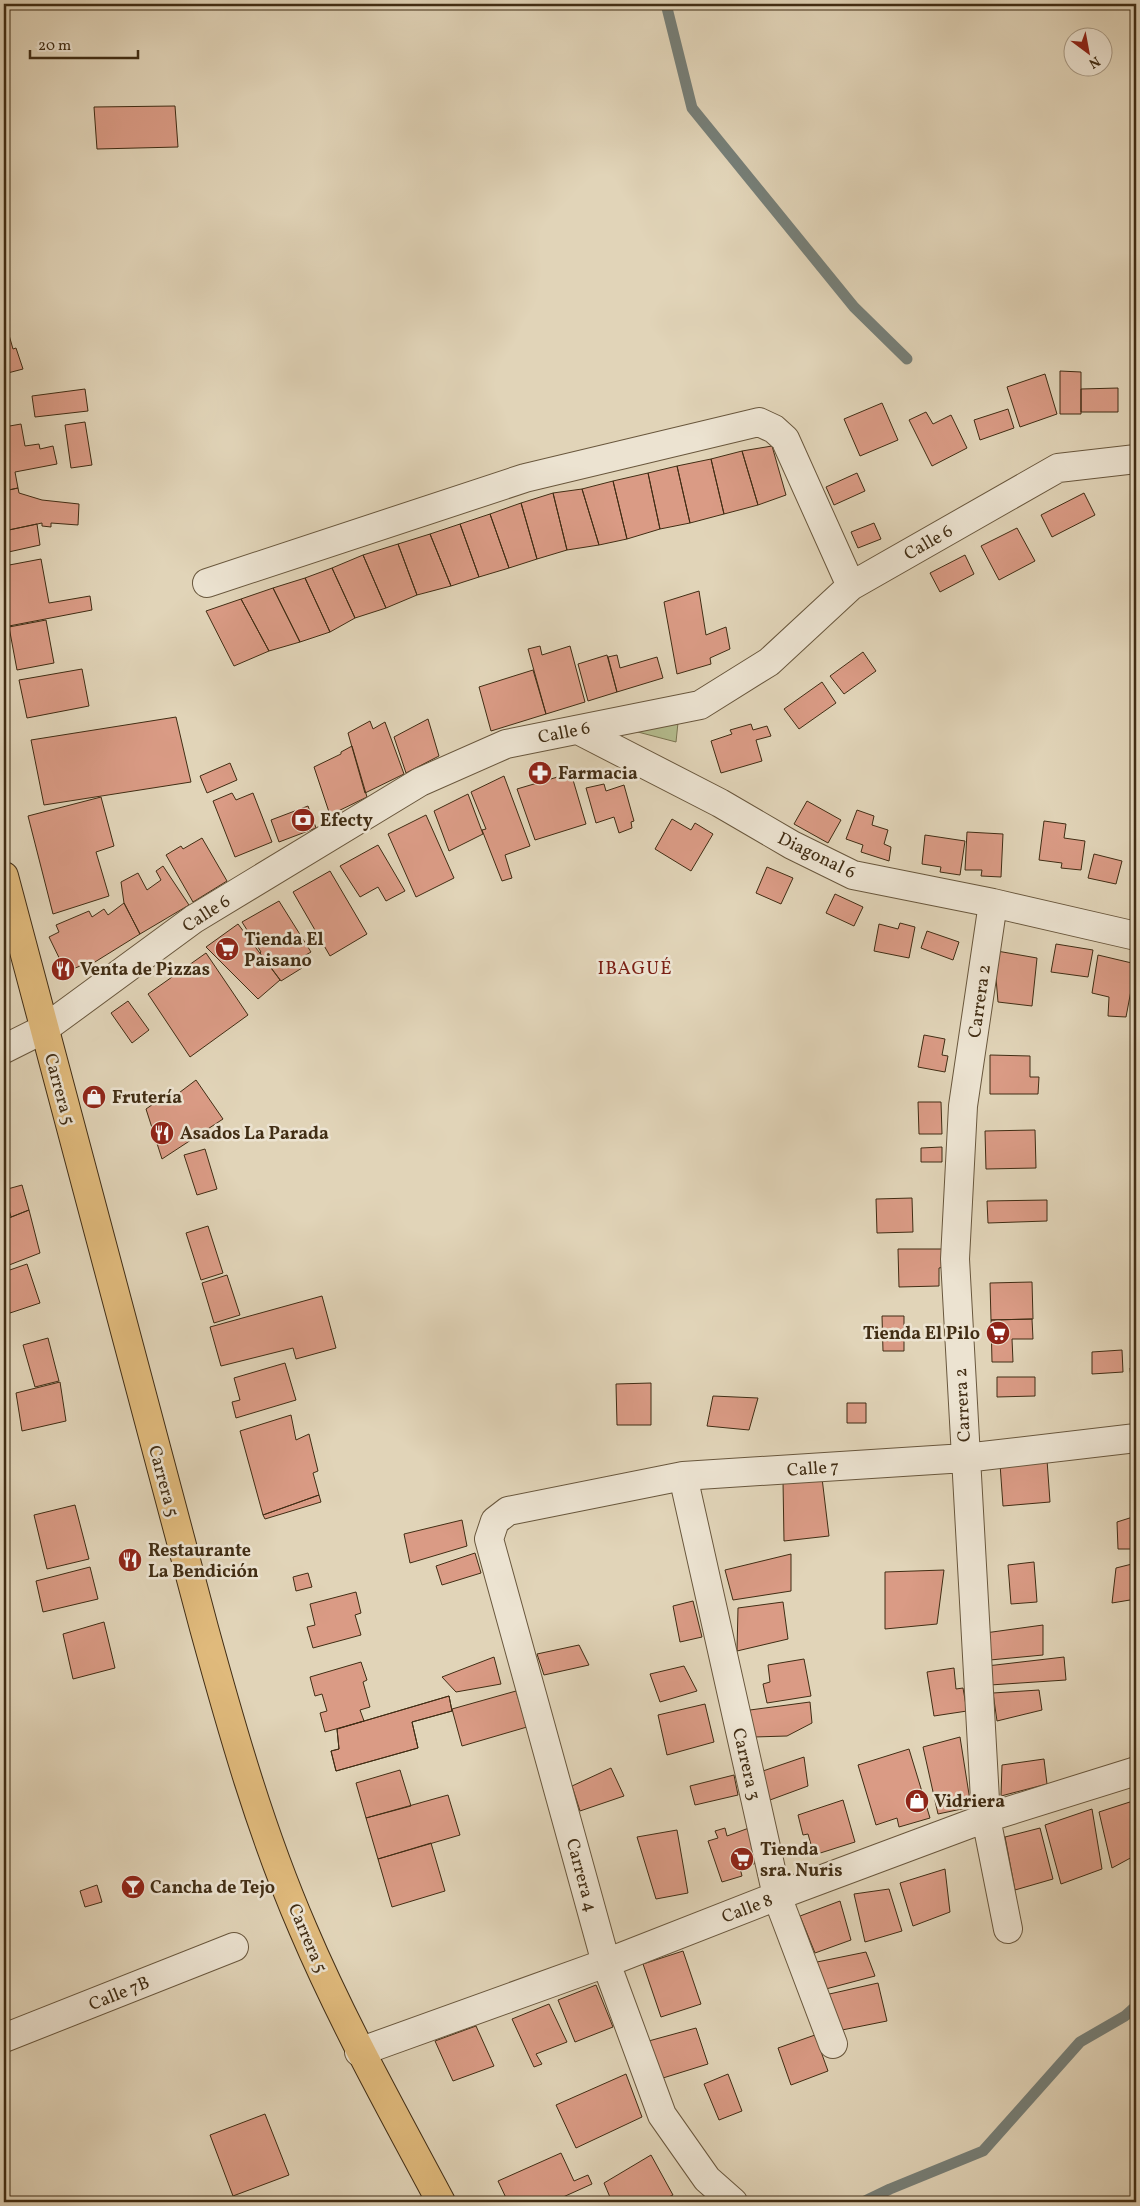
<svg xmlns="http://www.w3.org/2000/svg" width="1140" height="2206" viewBox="0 0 1140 2206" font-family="Vollkorn,serif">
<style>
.green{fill:#b4bc8e;stroke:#7a7451}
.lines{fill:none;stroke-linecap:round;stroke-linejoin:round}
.stream{stroke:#767f78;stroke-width:11}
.building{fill:#da9b85;stroke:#412d14}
.minor-casing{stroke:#69573d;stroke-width:30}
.highway-casing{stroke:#412d14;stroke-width:30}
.minor{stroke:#ece3d1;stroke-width:28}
.highway{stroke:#e0ba7c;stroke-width:28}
.labels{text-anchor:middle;stroke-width:5;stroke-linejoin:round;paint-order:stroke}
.street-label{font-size:18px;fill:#412d14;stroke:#ece3d1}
.poi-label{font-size:18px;font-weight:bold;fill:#412d14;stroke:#ece3d1;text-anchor:start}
.neighbourhood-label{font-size:19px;letter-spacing:1px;fill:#7a1f14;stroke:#ece3d1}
</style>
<rect width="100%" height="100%" fill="#e1d4b8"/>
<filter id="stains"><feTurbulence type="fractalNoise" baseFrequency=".004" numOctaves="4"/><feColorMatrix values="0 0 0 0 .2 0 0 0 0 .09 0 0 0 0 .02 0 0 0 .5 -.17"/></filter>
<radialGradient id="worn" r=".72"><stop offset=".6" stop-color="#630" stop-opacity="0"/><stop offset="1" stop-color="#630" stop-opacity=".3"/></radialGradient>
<!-- green -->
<path class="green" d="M680,703L676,742L615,726Z"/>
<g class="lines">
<!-- stream -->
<path class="stream" d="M666,4L692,108L854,307L907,359
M863,2202L890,2189L983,2151L1080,2042L1125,2016L1136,2006"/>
</g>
<!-- building -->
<path class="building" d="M175,106L178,147L97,149L94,107Z
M7,328L13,349L16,348L23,369L4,374V329Z
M1060,371L1081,372V414H1060Z
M1045,374L1057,414L1020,427L1007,387Z
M1118,388V412H1081V389Z
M85,389L88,411L35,417L32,396Z
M882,403L898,440L860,456L844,419Z
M1008,409L1014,428L980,440L974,420Z
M926,412L933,424L951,415L967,448L932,466L909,420Z
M85,422L92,465L71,468L65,425Z
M21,424L25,446L39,444L40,449L53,446L57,464L15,472L18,488L4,491V427Z
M772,446L786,495L758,505L742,451Z
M742,451L758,505L724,514L711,459Z
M711,459L724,514L690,523L677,466Z
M677,466L690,523L660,529L648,473Z
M648,473L660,529L627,539L613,481Z
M857,473L865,491L834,505L826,487Z
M613,481L627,539L599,545L582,489Z
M18,488L19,493L42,500L79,504L78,525L51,523V527L42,526V523L4,531V491Z
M582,489L599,545L567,550L553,493Z
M553,493L567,550L537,559L521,503Z
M1084,493L1095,515L1052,537L1041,515Z
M521,503L537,559L509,568L490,514Z
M490,514L509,568L479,577L460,524Z
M874,523L881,539L858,548L851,532Z
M37,524L40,545L4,553V531Z
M460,524L479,577L451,586L430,534Z
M1017,528L1035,561L999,580L981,546Z
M430,534L451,586L417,595L398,544Z
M398,544L417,595L386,608L363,555Z
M363,555L386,608L355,618L332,568Z
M965,555L974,574L940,592L930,573Z
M41,559L49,603L90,596L92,610L9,626L4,600V566Z
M332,568L355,618L330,632L305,578Z
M305,578L330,632L300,642L273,588Z
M273,588L300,642L269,651L241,599Z
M699,591L706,635L726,627L730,649L710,658L711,664L677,674L664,602Z
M241,599L269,651L234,666L206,611Z
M46,620L54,663L17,670L9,627Z
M540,646L542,655L570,646L585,702L546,714L528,649Z
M863,652L876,671L844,694L830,676Z
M607,655L617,692L588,701L578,664Z
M617,655L620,668L657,657L663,678L617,692L608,657Z
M82,669L89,706L27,718L19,680Z
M533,670L546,714L491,731L479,687Z
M822,682L836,703L799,729L784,709Z
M176,717L191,782L44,805L31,740Z
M428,719L439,756L406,773L394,737Z
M370,721L373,729L385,722L404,774L365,793L348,733Z
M751,724L753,730L767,726L771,736L756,740L762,761L721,773L711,741L732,734L730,730Z
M352,746L367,797L330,815L314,767L341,754V752Z
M230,763L237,780L207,793L200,776Z
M571,773L586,824L535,840L517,789Z
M504,776L530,846L505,855L512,878L502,881L482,830L486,829L471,792Z
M604,784L606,791L624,785L634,821L631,822L632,828L619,833L614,817L596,823L586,788Z
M232,793L236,800L253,793L272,842L235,857L213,801Z
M468,794L483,834L449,851L434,811Z
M101,797L114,846L96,852L109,896L53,914L28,816Z
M807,801L841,820L828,843L794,824Z
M308,806L316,828L279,842L271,820Z
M857,810L874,816L872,825L888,830L884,844L891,847L889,861L861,852L863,845L846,839Z
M426,815L454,878L416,897L388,834Z
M672,819L691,830L695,823L713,834L691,871L655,849Z
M1044,821L1066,824L1064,838L1085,841L1081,870L1061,868L1062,863L1039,860Z
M967,832L1003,834L1001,877L981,876L982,870H965Z
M925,835L965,841L960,875L940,872L941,867L922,864Z
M202,838L227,881L193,902L166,855L181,846L183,849Z
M378,845L405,891L386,901L378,887L360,897L340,866Z
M1094,854L1122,861L1116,884L1088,878Z
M163,866L189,905L140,934L124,903L121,882L138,873L147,890L161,880L156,871Z
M767,867L793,878L781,904L756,893Z
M330,871L367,934L330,956L293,892Z
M835,894L863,907L854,926L826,913Z
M279,901L311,952L297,960L302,968L281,981L260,953L261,952L242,922Z
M124,903L140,934L82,970L80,966L66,972L49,937L59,932L56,925L89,911L92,917L104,909L108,915Z
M900,923L915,927L909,958L874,951L879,924L898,929Z
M238,924L280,980L258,999L206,947Z
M927,931L959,942L953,960L921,948Z
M1056,944L1093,950L1088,977L1051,972Z
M997,951L1037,958L1032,1006L998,1002L996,978Z
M206,953L248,1015L190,1057L148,994Z
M1098,955L1136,964L1126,1017L1108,1016L1109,997L1092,993Z
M128,1001L149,1030L132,1043L111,1013Z
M924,1035L945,1039L942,1055L948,1056L945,1072L918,1067Z
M990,1055L1030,1056V1077H1039L1038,1094H990Z
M196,1080L223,1119L162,1159L146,1109L159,1100L163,1105Z
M918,1102H941L942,1134H919Z
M1035,1130L1036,1168L986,1169L985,1131Z
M942,1147V1162H921V1148Z
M205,1149L217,1189L197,1195L184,1155Z
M22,1185L29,1210L11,1217L4,1190Z
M912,1198L913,1232L877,1233L876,1199Z
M1047,1200V1221L988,1223L987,1201Z
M29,1210L40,1253L4,1267V1220Z
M208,1226L223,1273L201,1280L186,1233Z
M898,1249H943L944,1267L939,1268V1286L899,1287Z
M27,1264L40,1303L4,1315V1272Z
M227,1275L240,1315L214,1323L202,1283Z
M1032,1282L1033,1319L991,1320L990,1283Z
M322,1296L336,1348L296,1359L293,1348L221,1366L210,1327Z
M882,1316H904V1351H883Z
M1032,1319L1033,1339H1012L1013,1362H992L991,1320Z
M48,1338L59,1381L35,1387L23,1345Z
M1122,1350L1123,1372L1092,1374V1352Z
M285,1363L296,1400L236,1418L232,1402L240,1400L234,1378Z
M1130,1368H1136V1415L1134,1416Z
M997,1377H1035V1396L997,1397Z
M60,1382L66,1421L22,1431L16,1393Z
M651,1383V1425H617L616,1384Z
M713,1396L758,1398L749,1430L707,1426Z
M847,1403H866V1423H847Z
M291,1415L296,1440L309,1434L318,1471L313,1473L319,1495L263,1515L240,1431Z
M1047,1460L1050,1502L1003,1506L1000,1464Z
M822,1478L829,1536L784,1541L783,1481Z
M319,1495L321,1502L265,1519L263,1515Z
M75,1505L89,1559L47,1569L34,1515Z
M1136,1516V1549H1118L1117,1522Z
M462,1520L467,1546L410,1563L404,1534Z
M475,1553L481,1573L442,1585L436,1566Z
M791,1554V1591L733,1600L725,1570Z
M1034,1562L1037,1602L1011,1604L1008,1565Z
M1136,1563V1599L1112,1603L1116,1568Z
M90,1567L98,1599L43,1612L36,1581Z
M944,1570L937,1624L885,1629V1572Z
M308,1573L312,1587L296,1591L293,1577Z
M356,1592L361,1613L355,1615L361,1635L313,1648L307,1627L315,1625L310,1604Z
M693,1601L702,1637L680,1642L673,1606Z
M783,1602L788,1639L737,1651L738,1608Z
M104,1622L115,1668L73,1679L63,1634Z
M1043,1625V1655L990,1660L985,1633Z
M579,1645L589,1665L544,1675L537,1654Z
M494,1657L501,1684L456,1692L442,1677Z
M1064,1657L1066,1680L990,1685L987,1666Z
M804,1659L811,1696L767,1703L763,1684L770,1682L768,1665Z
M361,1662L367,1680L363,1682L370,1707L360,1710L364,1721L325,1732L320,1713L327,1711L322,1694L315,1696L310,1677Z
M684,1666L697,1691L660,1702L650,1674Z
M954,1668L956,1689L963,1688L967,1711L934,1716L927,1672Z
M1039,1690L1042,1710L997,1721L993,1693Z
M516,1691L527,1727L462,1746L452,1709Z
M449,1696L452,1711L412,1722L418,1748L336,1771L331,1751L339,1749L337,1729Z
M449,1696L452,1711L412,1722L418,1748L336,1771L331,1751L339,1749L337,1729Z
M810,1702L812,1723L787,1736L754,1737L750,1710Z
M705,1704L714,1742L667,1755L658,1715Z
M960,1737L971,1807L938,1814L923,1747Z
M909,1749L930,1818L899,1827L897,1818L876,1825L858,1765Z
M804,1757L808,1786L770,1800L760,1772Z
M1044,1759L1047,1784L1001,1796L1002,1765Z
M611,1768L624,1796L580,1811L572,1786Z
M400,1770L411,1806L366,1818L356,1783Z
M734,1775L738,1795L695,1805L690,1786Z
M448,1795L460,1835L378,1859L366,1818Z
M843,1800L855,1842L814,1855L808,1834L803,1835L798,1815Z
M1136,1800V1855L1112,1868L1099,1812Z
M1092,1809L1102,1869L1061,1884L1045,1825Z
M725,1828L727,1836L749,1828L760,1862L740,1868L742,1876L722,1882L708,1841L718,1838L715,1831Z
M1040,1828L1053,1879L1015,1890L1005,1837Z
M677,1830L688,1893L656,1899L637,1837Z
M431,1843L445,1891L392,1907L378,1859Z
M945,1869L950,1912L913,1926L900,1883Z
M97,1885L102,1902L85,1907L80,1891Z
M889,1889L902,1931L865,1942L854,1894Z
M840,1901L851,1940L815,1953L800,1916Z
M683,1951L701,2004L661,2017L643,1964Z
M866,1952L875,1976L822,1990L817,1962Z
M878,1983L887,2021L837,2031L825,1995Z
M596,1985L613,2027L575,2042L558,2000Z
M549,2004L567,2042L536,2054L542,2064L534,2067L512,2019Z
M476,2026L494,2066L453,2081L435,2041Z
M696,2028L708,2064L663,2078L645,2042Z
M815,2035L828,2071L791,2085L778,2048Z
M626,2074L642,2117L576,2148L556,2105Z
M728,2074L742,2111L719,2120L704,2084Z
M265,2114L289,2175L233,2196L210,2135Z
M561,2153L574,2181L588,2175L592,2184L552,2202H508L498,2181Z
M651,2155L673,2195L658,2202H612L604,2183Z"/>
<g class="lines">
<!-- minor casing -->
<g class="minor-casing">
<path id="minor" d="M207,583L525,478L759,422L774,429L785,439L851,586
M578,730L720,803L792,845L853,875L993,903L1136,936
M993,903L963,1106L955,1259L986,1818L1008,1929
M4,1049L44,1029L194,919L420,782L506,744L700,705L769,662L851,586L1058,468L1136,459
M683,1476L777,1896L833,2044
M4,2038L234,1947
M359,2052L606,1963L777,1896L986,1818L1136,1771
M733,2202L707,2179L662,2115L606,1963L489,1539L495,1521L508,1511L683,1476L965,1458L1136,1438"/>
</g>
<!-- highway casing -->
<g class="highway-casing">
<path id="highway" d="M4,876L204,1628C232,1730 261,1832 303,1929C343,2023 393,2112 441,2202"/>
</g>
<!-- minor -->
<use href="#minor" class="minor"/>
<!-- highway -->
<use href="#highway" class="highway"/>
</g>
<!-- icons -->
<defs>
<g id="pharmacy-disc" transform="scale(1.25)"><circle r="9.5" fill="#8f2418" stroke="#ece3d1"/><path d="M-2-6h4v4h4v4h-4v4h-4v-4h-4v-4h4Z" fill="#fff"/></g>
<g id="bank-disc" transform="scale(1.25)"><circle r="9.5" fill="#8f2418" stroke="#ece3d1"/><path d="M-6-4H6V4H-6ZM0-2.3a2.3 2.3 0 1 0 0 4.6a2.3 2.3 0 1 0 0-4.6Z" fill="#fff"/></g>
<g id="supermarket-disc" transform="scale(1.25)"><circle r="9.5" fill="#8f2418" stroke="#ece3d1"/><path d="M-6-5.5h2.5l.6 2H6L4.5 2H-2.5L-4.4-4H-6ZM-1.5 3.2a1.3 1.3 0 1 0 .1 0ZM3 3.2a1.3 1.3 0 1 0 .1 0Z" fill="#fff"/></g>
<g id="restaurant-disc" transform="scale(1.25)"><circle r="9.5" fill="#8f2418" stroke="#ece3d1"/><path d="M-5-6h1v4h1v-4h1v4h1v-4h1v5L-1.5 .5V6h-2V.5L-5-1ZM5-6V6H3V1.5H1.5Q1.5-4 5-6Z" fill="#fff"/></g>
<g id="shop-disc" transform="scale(1.25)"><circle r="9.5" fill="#8f2418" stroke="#ece3d1"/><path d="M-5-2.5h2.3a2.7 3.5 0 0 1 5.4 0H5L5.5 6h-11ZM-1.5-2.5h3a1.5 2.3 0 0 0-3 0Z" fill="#fff"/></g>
<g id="bar-disc" transform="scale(1.25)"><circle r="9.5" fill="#8f2418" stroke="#ece3d1"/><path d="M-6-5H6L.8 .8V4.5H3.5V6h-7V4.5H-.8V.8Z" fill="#fff"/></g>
</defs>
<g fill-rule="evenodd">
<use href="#pharmacy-disc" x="540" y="773"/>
<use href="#bank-disc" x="303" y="820"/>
<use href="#supermarket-disc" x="227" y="949"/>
<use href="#restaurant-disc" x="63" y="969"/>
<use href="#shop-disc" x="94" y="1097"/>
<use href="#restaurant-disc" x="162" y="1133"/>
<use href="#supermarket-disc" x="998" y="1333"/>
<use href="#restaurant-disc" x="130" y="1560"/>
<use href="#shop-disc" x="917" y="1801"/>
<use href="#supermarket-disc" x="742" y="1859"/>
<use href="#bar-disc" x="133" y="1887"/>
</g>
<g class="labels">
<!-- street labels -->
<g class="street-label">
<text transform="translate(928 542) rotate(-30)" y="6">Calle 6</text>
<text transform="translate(564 732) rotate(-11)" y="6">Calle 6</text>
<text transform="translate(817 855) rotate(26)" y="6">Diagonal 6</text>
<text transform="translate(206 913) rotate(-33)" y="6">Calle 6</text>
<text transform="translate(979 1001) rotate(-82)" y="6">Carrera 2</text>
<text transform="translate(60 1089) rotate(75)" y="6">Carrera 5</text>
<text transform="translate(962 1405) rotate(-93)" y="6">Carrera 2</text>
<text transform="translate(813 1468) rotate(-4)" y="6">Calle 7</text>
<text transform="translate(164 1481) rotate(75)" y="6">Carrera 5</text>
<text transform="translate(747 1764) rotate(77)" y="6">Carrera 3</text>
<text transform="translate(582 1875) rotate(75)" y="6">Carrera 4</text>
<text transform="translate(747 1908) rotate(-21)" y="6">Calle 8</text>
<text transform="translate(308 1938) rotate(67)" y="6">Carrera 5</text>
<text transform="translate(119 1993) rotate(-22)" y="6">Calle 7B</text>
</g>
<!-- poi labels -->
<g class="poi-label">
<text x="558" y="779">Farmacia</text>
<text x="320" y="826">Efecty</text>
<text x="244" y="945">Tienda El<tspan x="244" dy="21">Paisano</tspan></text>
<text x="80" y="975">Venta de Pizzas</text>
<text x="112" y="1103">Frutería</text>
<text x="180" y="1139">Asados La Parada</text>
<text x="980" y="1339" text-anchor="end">Tienda El Pilo</text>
<text x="148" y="1556">Restaurante<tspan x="148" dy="21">La Bendición</tspan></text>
<text x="934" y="1807">Vidriera</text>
<text x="760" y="1855">Tienda<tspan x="760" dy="21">sra. Nuris</tspan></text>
<text x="150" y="1893">Cancha de Tejo</text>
</g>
<!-- neighbourhood labels -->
<g class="neighbourhood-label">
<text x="635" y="974">IBAGUÉ</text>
</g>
</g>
<!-- margin -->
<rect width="1140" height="2206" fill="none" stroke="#e1d4b8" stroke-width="20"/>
<rect x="5" y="5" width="1130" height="2196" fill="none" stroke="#412d14" stroke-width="2.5"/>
<rect x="10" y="10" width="1120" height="2186" fill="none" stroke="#412d14"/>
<!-- north arrow -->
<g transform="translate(1088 52) rotate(148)"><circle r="24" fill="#ece3d1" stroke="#a89a85"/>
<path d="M0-4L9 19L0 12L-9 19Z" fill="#8f2418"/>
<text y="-8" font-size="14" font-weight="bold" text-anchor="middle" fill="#412d14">N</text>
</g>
<!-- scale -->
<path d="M30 50v8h108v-8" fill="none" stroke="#412d14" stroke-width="2.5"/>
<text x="38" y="50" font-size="15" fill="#412d14" stroke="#ece3d1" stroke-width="4" paint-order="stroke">20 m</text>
<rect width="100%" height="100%" filter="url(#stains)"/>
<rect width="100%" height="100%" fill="url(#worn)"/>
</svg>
